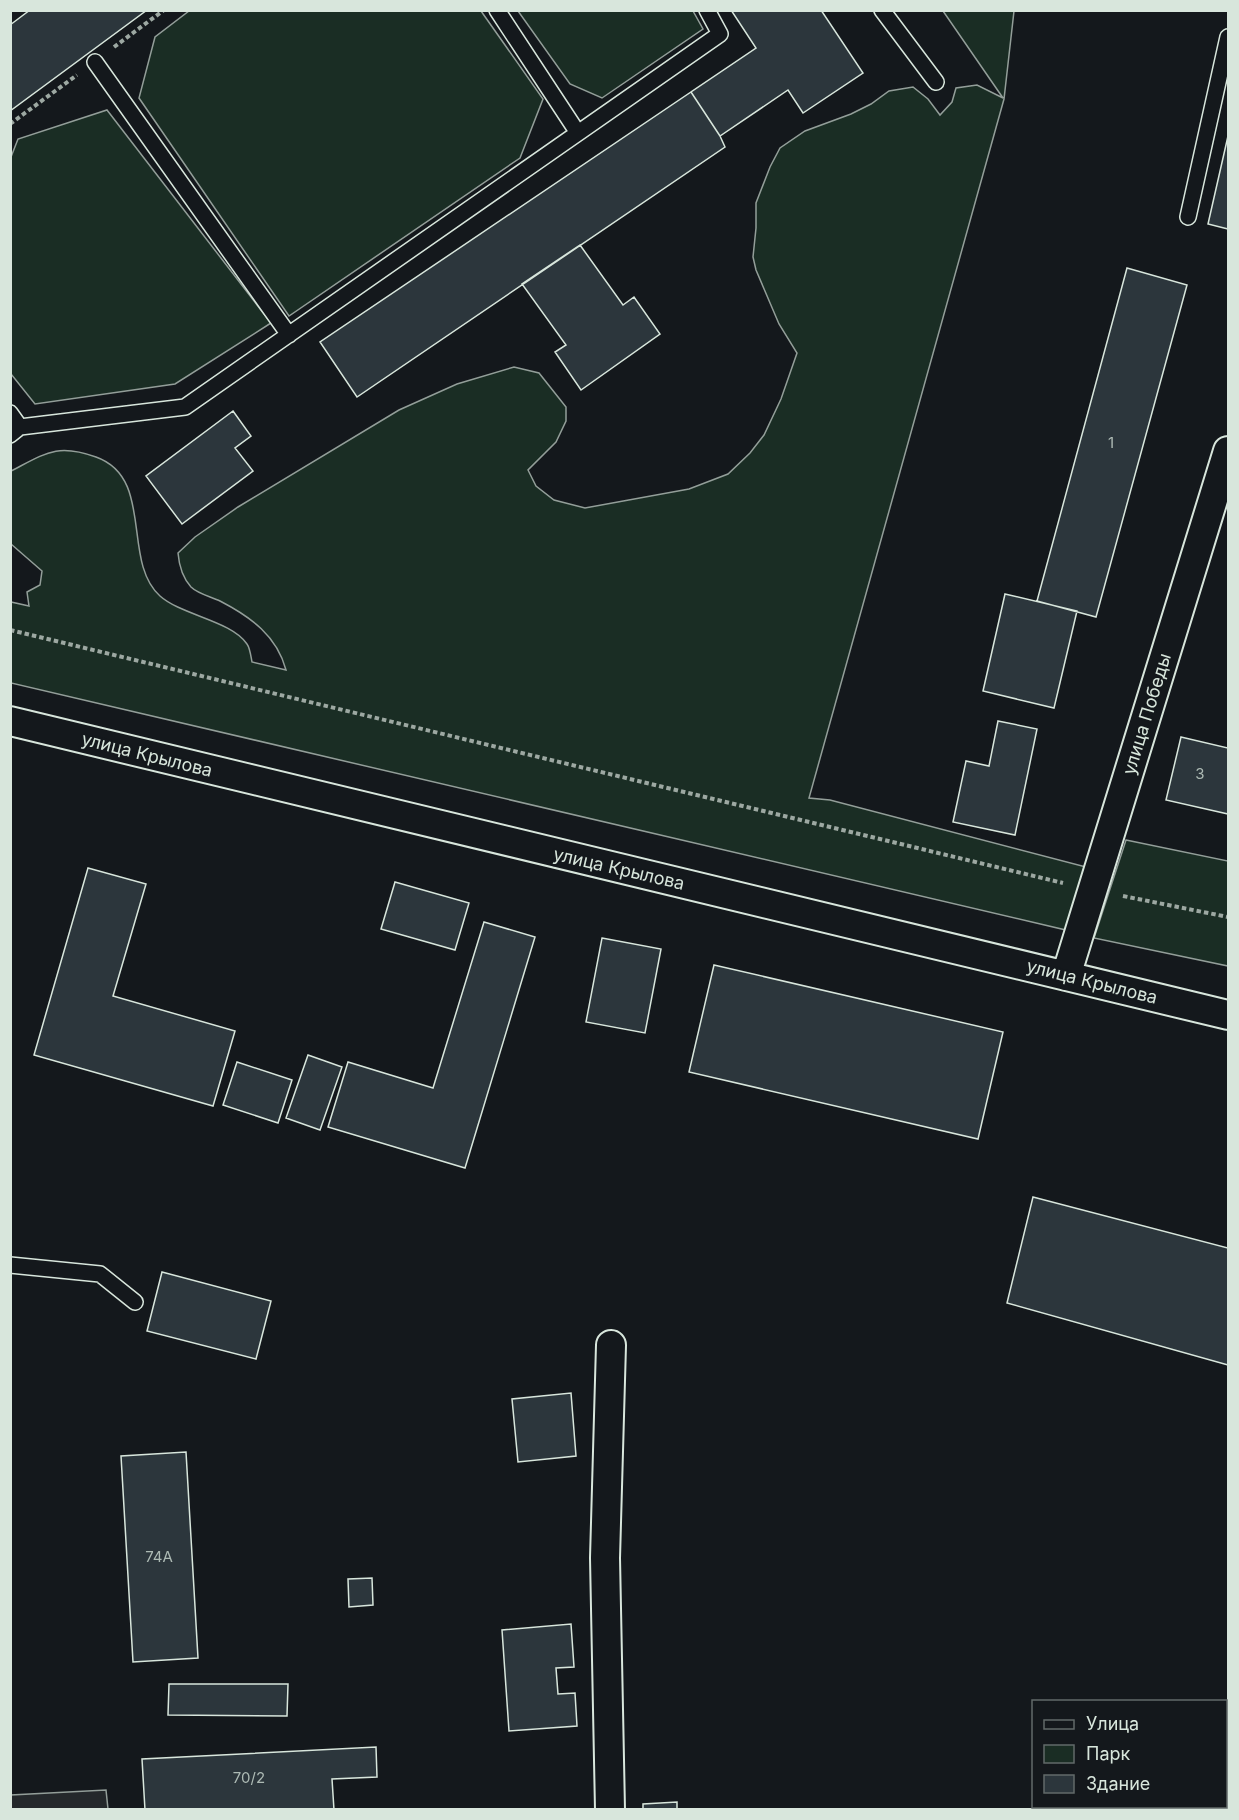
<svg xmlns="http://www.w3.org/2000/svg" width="1239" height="1820" viewBox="0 0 1239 1820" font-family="Inter,sans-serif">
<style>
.green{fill:#1a2d24;stroke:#939e99;stroke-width:1.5}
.parking{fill:#24282b;stroke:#939e99;stroke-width:1.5}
.building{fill:#2c363c;stroke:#d8e6dc;stroke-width:1.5}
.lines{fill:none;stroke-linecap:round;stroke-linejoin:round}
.lane-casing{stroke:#d8e6dc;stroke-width:18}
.street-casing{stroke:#d8e6dc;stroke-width:32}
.path{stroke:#9da8a2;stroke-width:4;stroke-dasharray:4.5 3;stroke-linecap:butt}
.lane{stroke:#14181c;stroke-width:15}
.street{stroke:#14181c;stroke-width:28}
.labels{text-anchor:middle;stroke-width:4.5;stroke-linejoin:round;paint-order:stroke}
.number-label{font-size:15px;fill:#adbab4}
.street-label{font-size:18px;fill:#d8e6dc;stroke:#14181c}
</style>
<rect width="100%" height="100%" fill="#14181c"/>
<!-- green -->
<path class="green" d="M481,11L543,99L520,158L289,316L139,98L155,37L189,11Z
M518,11H693L703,29L602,98L570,84Z
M943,11H1014L1004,99L809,798L830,800L1086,867L1066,930L11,683V602L29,606L27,592L40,585L42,571L11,544V471C46,453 57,443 96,457C155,478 121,561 160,596C181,615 232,621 247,644C250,648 251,657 252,662L286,670C277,636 251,617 220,601C212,597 198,594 191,587C182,577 179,565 178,553L195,537L238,507L399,410L457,384L514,367L539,373L566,407V421L556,442L528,470L536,486L554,500L585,508L689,489L728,474L750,453L764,435L781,399L797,353L779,324L756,270L753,257L756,228V203L770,167L780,148L805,131L851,114L871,104L889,91L913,87L928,99L940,115L952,102L956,88L977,85L1003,98Z
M107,110L271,323L175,384L35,404L11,374V157L18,139Z
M1126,840L1228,861V966L1094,938Z"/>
<!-- parking -->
<path class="parking" d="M106,1790L108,1809H11V1795Z"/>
<!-- building -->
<path class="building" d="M30,10H147L10,111V25Z
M731,10H821L863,73L803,113L788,90L720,136L691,92L756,48Z
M691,92L720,136L725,147L357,397L320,342Z
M1228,136V229L1208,224Z
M580,245L623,305L634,297L660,334L581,390L555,352L566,345L522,284Z
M1127,268L1187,285L1096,617L1037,601Z
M233,411L251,436L235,448L253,471L182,524L146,476Z
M1005,594L1077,611L1054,708L983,691Z
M998,721L1037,729L1015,835L953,822L966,761L989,766Z
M1181,737L1228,748V814L1166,800Z
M88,868L146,884L113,996L235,1031L213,1106L34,1055Z
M395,882L469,903L455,950L381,929Z
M484,922L535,937L465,1168L328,1127L348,1062L433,1088Z
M602,938L661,949L645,1033L586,1022Z
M714,965L1003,1032L978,1139L689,1072Z
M308,1055L342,1067L320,1130L286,1118Z
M237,1062L292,1080L278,1123L223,1105Z
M1033,1197L1228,1248V1365L1007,1303Z
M162,1272L271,1301L256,1359L147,1331Z
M571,1393L576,1456L518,1462L512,1399Z
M186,1452L198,1658L133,1662L121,1456Z
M372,1578L373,1605L349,1607L348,1579Z
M571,1624L574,1667L556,1668L558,1694L575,1693L577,1726L509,1731L502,1630Z
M169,1684H288L287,1716L168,1715Z
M376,1747L377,1777L332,1779L334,1810H145L142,1759Z
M677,1802V1810H643V1804Z"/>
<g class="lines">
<!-- lane casing -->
<g class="lane-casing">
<path id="lane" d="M497,10L578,133
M882,10L936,82
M95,62L289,335
M1188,217L1228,37
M10,413L20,427
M10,435L20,427L185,407L720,34L707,10
M10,1265L100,1274L135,1302"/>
</g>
<!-- street casing -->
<g class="street-casing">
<path id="street" d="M10,721L1228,1015
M1066,976L1228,451
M610,1810L605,1558L611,1345"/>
</g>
<!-- path -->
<path class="path" d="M114,47L164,10
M10,124L77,75
M10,630L1063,883
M1123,896L1228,917"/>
<!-- lane -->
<use href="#lane" class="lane"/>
<!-- street -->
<use href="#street" class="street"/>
</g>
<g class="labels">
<!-- number labels -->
<g class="number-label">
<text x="1111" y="448">1</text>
<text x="1200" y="779">3</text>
<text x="159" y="1562">74А</text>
<text x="249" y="1783">70/2</text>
</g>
<!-- street labels -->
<g class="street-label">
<text transform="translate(1147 714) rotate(-73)" y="6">улица Победы</text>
<text transform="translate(147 755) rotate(14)" y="6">улица Крылова</text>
<text transform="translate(619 869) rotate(13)" y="6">улица Крылова</text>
<text transform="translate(1092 982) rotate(14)" y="6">улица Крылова</text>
</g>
</g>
<!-- border -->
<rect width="1239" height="1820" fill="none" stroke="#d8e6dc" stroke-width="24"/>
<!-- legend -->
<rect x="1032" y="1700" width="195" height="108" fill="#14181c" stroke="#626a69" stroke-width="1.5"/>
<rect x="1044" y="1720" width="30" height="9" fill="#14181c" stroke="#626a69" stroke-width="1.5"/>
<text x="1086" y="1730" font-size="18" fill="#d8e6dc">Улица</text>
<rect x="1044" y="1745" width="30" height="18" fill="#1a2d24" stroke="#626a69" stroke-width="1.5"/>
<text x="1086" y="1760" font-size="18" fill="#d8e6dc">Парк</text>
<rect x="1044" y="1775" width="30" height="18" fill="#2c363c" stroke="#626a69" stroke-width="1.5"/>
<text x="1086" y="1790" font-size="18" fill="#d8e6dc">Здание</text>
</svg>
